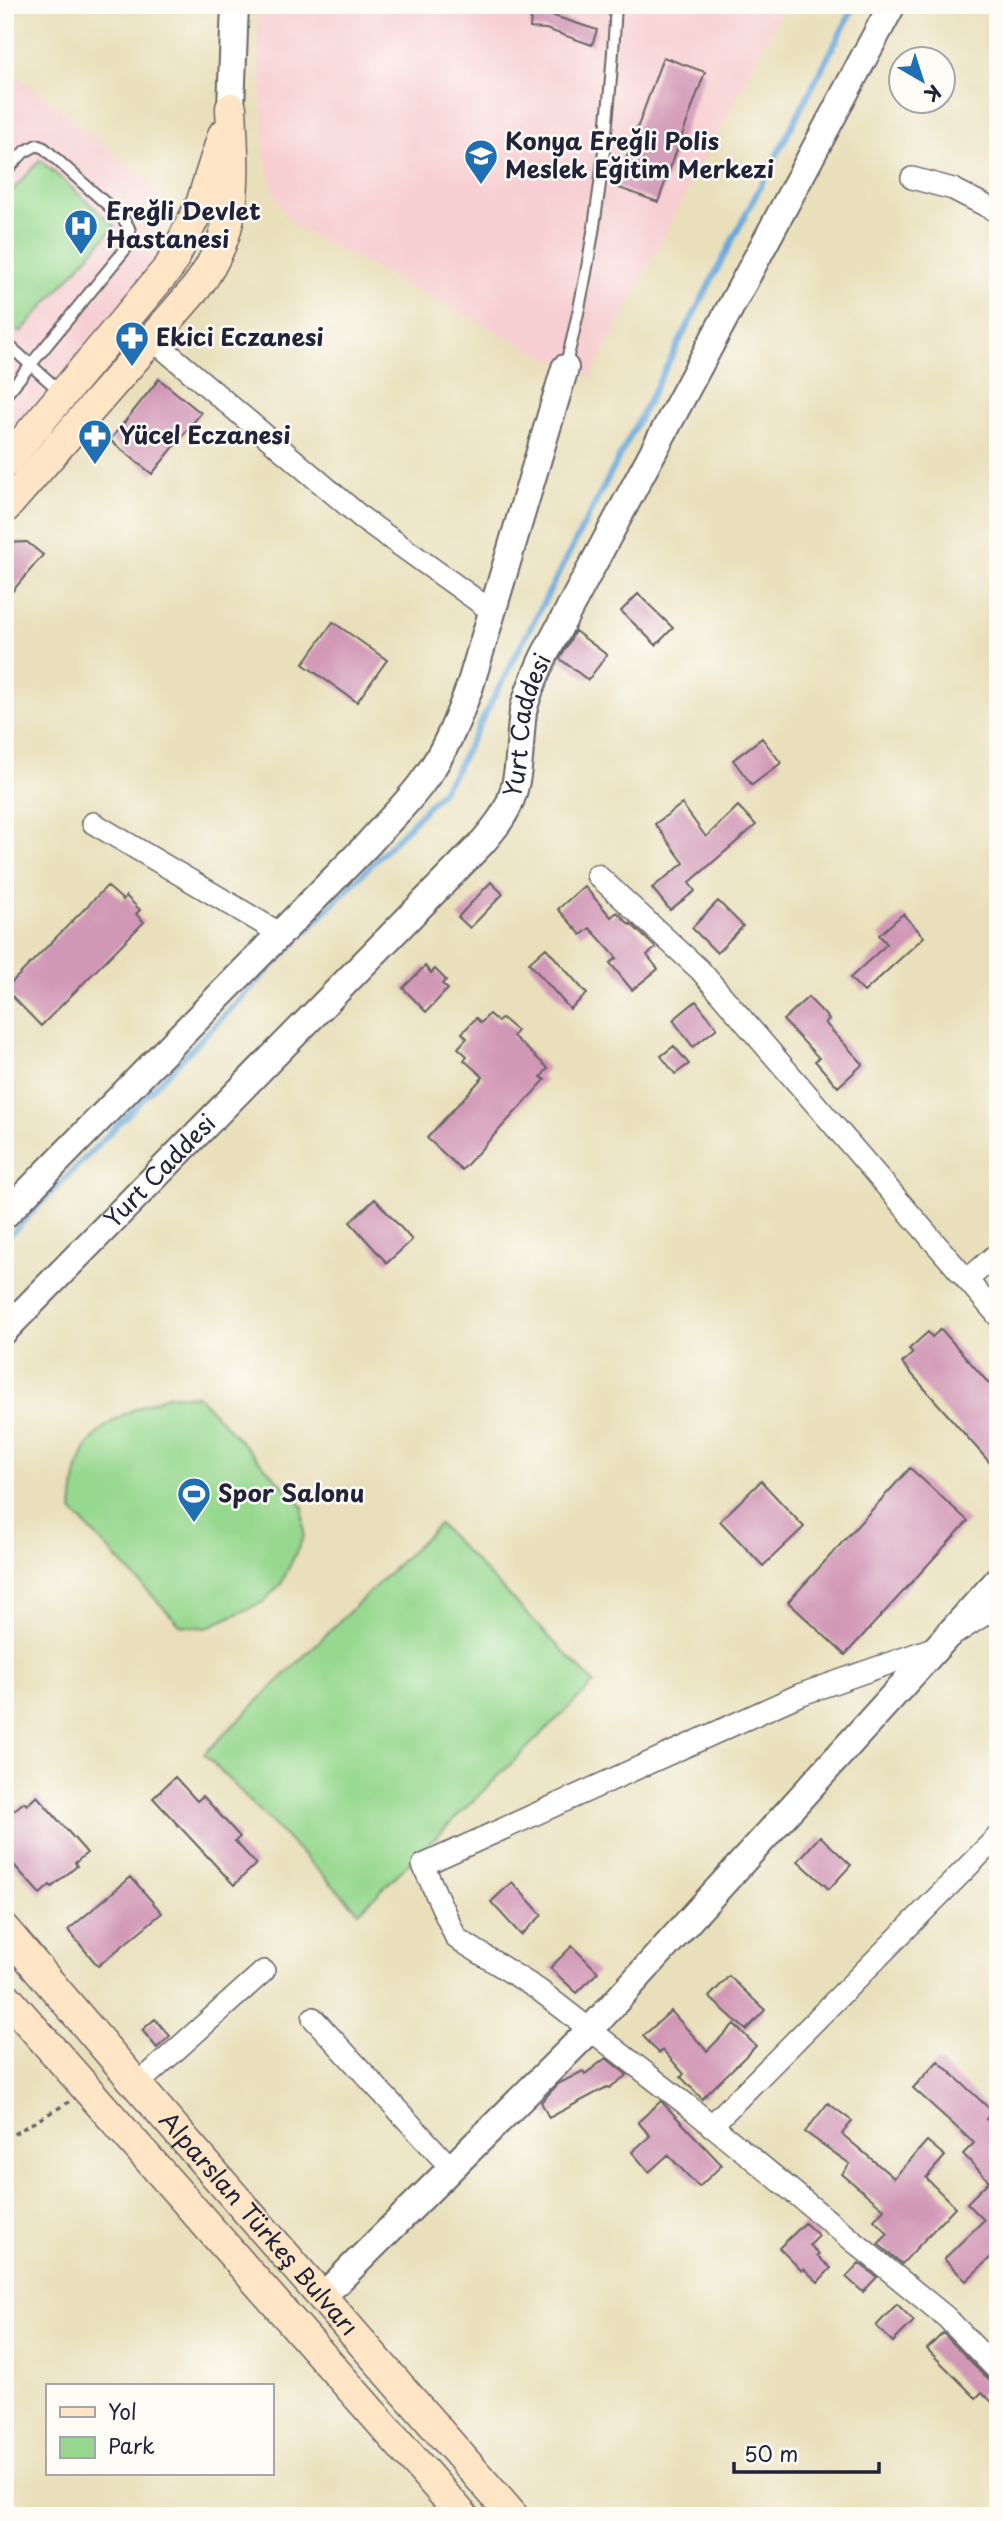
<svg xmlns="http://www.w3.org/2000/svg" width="1003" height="2521" viewBox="0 0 1003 2521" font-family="'Playpen Sans',sans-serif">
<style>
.built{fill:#f7cfd2}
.green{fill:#97d88f;stroke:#5c7d65;stroke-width:2}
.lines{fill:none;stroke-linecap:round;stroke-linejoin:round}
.stream{stroke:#68a7da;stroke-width:6}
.building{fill:#d197b6}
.service-casing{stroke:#686467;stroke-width:14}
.minor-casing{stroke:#686467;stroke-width:24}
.tertiary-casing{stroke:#686467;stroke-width:30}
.secondary-casing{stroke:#686467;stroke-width:33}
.path{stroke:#686467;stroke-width:3.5;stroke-dasharray:5 5;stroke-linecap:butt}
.service{stroke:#fff;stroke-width:10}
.minor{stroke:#fff;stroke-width:21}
.tertiary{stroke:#fff;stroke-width:26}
.secondary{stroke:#fee5c5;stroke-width:30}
.labels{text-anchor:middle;stroke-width:5;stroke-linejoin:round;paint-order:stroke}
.poi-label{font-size:24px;font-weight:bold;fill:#22223b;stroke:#fdfcf7;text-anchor:start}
.street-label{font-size:24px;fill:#22223b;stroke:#fdfcf7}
</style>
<rect width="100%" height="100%" fill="#fdfcf7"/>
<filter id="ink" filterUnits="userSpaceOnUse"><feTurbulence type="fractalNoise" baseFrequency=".0143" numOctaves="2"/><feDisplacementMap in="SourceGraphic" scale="14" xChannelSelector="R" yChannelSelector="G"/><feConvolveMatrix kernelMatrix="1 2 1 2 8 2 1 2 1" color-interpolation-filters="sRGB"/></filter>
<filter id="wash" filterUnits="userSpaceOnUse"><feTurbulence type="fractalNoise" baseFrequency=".00686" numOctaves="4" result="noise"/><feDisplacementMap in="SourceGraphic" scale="28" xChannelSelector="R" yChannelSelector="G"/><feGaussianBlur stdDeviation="1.57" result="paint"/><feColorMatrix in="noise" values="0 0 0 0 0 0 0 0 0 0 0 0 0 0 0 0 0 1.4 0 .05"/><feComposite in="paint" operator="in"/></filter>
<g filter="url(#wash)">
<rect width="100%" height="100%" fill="#e9dfba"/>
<!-- built -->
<path class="built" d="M256,5H784L591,377L549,359L299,229L285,214L274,194L265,158Z
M5,65L143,176L151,184L161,203L164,225L160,250L155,262L5,443Z"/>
<!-- green -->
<path class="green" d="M40,160L115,226L20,333L5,320V199Z
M170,1395L198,1396L303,1507L304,1536L281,1584L263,1602L206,1628L180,1625L72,1511C74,1491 75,1470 84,1452C99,1421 140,1406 170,1395Z
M439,1524L594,1683L359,1912L204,1754Z"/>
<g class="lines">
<!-- stream -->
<path class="stream" d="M5,1240L413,822L440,793L455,772L855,5"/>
</g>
<g id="blocks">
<!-- building -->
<path class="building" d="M532,5H549L548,14L597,30L592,45L546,29L530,28Z
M663,57L705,72L658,202L616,187Z
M159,379L201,413L152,474L110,440Z
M27,542L43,555L5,600V543Z
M638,594L673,628L656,645L621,611Z
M333,622L387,660L357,702L303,664Z
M575,631L607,655L588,680L560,659Z
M762,738L781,763L752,785L733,760Z
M682,804L706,837L738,806L756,825L689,883L695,891L670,910L652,888L684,863L655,824Z
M491,882L503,894L470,928L458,917Z
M107,886L123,900L126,896L140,910L136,914L144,922L41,1026L5,989Z
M584,886L611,917L617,912L630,925L631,924L656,948L647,955L658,969L632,990L610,963L617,958L590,928L581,935L558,909Z
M718,901L743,926L717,953L692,928Z
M903,914L924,937L864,992L850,978L887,944L879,935Z
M546,948L587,994L570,1009L529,963Z
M425,966L431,973L435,969L446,980L442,984L448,989L426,1012L403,988Z
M808,997L829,1019L825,1023L863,1064L838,1087L815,1061L819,1058L783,1020Z
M696,1001L717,1028L693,1047L673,1020Z
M489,1014L498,1022L502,1018L517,1031L513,1036L548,1068L541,1077L545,1080L462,1170L427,1138L483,1077L464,1060L467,1056L458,1048L467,1038L462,1033L476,1018L481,1023Z
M674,1046L689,1064L675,1074L661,1056Z
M375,1199L412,1240L387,1263L350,1222Z
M941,1329L998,1394V1472L902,1363L913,1353L909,1349L928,1332L932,1337Z
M910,1468L968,1521L845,1655L788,1602Z
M761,1481L804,1527L763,1566L720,1521Z
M175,1777L197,1801L203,1796L240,1837L235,1841L256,1864L234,1885L153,1798Z
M37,1796L87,1853L75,1863L77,1866L52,1887L50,1885L40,1894L5,1855V1818L24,1802L27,1805Z
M820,1836L851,1865L829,1889L798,1861Z
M131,1877L162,1913L98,1966L68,1930Z
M512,1882L542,1915L521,1935L491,1902Z
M572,1946L598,1972L577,1993L550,1968Z
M729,1976L765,2010L746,2030L709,1997Z
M671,2011L707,2051L734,2024L756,2046L702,2099L681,2077L684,2074L663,2050L659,2053L643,2036Z
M155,2019L170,2036L157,2048L142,2030Z
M606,2058L627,2075L609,2088L607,2087L549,2118L541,2102L558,2084L583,2071L585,2074Z
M938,2061L993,2112L986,2119L998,2131V2250L966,2281L944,2259L984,2220L967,2203L989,2181L963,2154L974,2143L913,2088Z
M661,2101L722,2165L699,2187L668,2155L649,2172L632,2152L650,2136L638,2122Z
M828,2103L852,2121L842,2134L894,2178L927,2141L945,2156L926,2178L955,2207L902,2264L878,2244L888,2234L874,2220L884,2209L842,2174L850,2164L805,2132Z
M805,2223L819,2236L810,2245L819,2254L817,2256L831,2268L818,2282L804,2269L802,2271L779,2248Z
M859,2263L877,2277L863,2292L846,2277Z
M897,2304L914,2321L893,2342L876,2326Z
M943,2333L989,2380L998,2386V2408L982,2392L976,2398L927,2349Z"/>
</g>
</g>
<g filter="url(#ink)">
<use href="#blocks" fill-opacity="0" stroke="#686467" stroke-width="2"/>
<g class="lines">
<!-- service casing -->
<g class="service-casing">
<path id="service" d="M5,172L24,152L37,145L44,148L122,218C131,228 132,233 128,246L5,396
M5,342L61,392
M565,368C596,249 609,127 616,5"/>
</g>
<!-- minor casing -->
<g class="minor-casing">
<path id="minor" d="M912,178L953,189L998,212
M152,339L362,518L493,612
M93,823L281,934
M597,875L700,970L998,1316
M967,1280L998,1253
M998,1606L933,1648L799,1695L423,1865L456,1938L539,1990L687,2105L946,2317L998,2371
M313,2018L451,2168
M137,2085L264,1971
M711,2126L998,1836"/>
</g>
<!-- tertiary casing -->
<g class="tertiary-casing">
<g id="tertiary">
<path d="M231,108L235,5"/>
<path d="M5,1215L369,843C387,822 408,803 424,780C445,752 458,719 470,686L565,368"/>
<path id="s1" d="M5,1330L481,844C493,830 505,816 511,799C521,772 519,741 523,712C527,693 536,674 544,656L892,5"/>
<path d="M322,2297L590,2030L998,1580"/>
</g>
</g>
<!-- secondary casing -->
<g class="secondary-casing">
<g id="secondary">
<path d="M5,463L170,266L201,204L223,135"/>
<path d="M5,508L196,288C241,229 234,177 231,108"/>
<path id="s2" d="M5,1930L137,2085L513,2516"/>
<path d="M5,1996L463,2516"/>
</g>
</g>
<!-- path -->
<path class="path" d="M5,2139L69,2102"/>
<!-- service -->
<use href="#service" class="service"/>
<!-- minor -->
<use href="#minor" class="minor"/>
<!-- tertiary -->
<use href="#tertiary" class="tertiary"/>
<!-- secondary -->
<use href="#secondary" class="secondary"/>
</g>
</g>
<!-- icons -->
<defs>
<g id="school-pin" transform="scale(1.75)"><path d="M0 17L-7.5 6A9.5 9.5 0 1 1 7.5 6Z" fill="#1f6fb2" stroke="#fdfcf7"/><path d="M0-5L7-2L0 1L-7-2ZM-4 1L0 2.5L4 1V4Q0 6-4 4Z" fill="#fff"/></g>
<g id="hospital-pin" transform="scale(1.75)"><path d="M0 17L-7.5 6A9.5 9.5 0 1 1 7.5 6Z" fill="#1f6fb2" stroke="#fdfcf7"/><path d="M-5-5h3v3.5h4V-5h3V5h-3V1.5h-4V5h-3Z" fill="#fff"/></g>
<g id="pharmacy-pin" transform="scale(1.75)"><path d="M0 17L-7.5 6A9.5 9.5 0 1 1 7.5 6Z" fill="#1f6fb2" stroke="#fdfcf7"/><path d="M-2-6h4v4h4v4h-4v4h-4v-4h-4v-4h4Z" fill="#fff"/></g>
<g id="stadium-pin" transform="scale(1.75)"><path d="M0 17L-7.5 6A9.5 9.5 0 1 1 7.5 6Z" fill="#1f6fb2" stroke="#fdfcf7"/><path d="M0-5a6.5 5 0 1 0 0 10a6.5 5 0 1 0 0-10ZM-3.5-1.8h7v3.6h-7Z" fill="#fff"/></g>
</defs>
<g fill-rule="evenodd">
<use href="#school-pin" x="481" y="156"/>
<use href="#hospital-pin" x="81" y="226"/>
<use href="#pharmacy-pin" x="132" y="338"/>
<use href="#pharmacy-pin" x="95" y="436"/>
<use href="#stadium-pin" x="194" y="1494"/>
</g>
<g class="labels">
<!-- poi labels -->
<g class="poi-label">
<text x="505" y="150">Konya Ereğli Polis<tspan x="505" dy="28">Meslek Eğitim Merkezi</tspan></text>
<text x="106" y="220">Ereğli Devlet<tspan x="106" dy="28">Hastanesi</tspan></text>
<text x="156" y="346">Ekici Eczanesi</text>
<text x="119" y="444">Yücel Eczanesi</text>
<text x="218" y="1502">Spor Salonu</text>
</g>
<!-- street labels -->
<g class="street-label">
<text dy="8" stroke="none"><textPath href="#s1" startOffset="810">Yurt Caddesi</textPath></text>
<text dy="8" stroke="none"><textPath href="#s1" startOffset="222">Yurt Caddesi</textPath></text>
<text dy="8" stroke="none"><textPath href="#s2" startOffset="388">Alparslan Türkeş Bulvarı</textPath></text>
</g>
</g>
<!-- margin -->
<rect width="1003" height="2521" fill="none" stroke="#fdfcf7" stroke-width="28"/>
<!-- legend -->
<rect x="46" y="2384" width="228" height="91" fill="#fdfcf7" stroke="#a5a5ac" stroke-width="2"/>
<rect x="60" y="2407" width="35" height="10" fill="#fee5c5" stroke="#a5a5ac" stroke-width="2"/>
<text x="108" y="2420" font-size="21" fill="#22223b">Yol</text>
<rect x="60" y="2437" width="35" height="21" fill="#97d88f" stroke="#a5a5ac" stroke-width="2"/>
<text x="108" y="2454" font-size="21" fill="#22223b">Park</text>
<!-- north arrow -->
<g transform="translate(922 80) rotate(141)"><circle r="33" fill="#fdfcf7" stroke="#a5a5ac" stroke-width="2"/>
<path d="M0-5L12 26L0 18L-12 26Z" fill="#1f6fb2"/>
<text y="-10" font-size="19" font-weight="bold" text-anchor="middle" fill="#22223b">K</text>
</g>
<!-- scale -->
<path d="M734 2462v10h145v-10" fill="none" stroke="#22223b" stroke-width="3.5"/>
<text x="744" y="2462" font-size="21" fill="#22223b" stroke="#fdfcf7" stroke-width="5" paint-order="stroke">50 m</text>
</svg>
